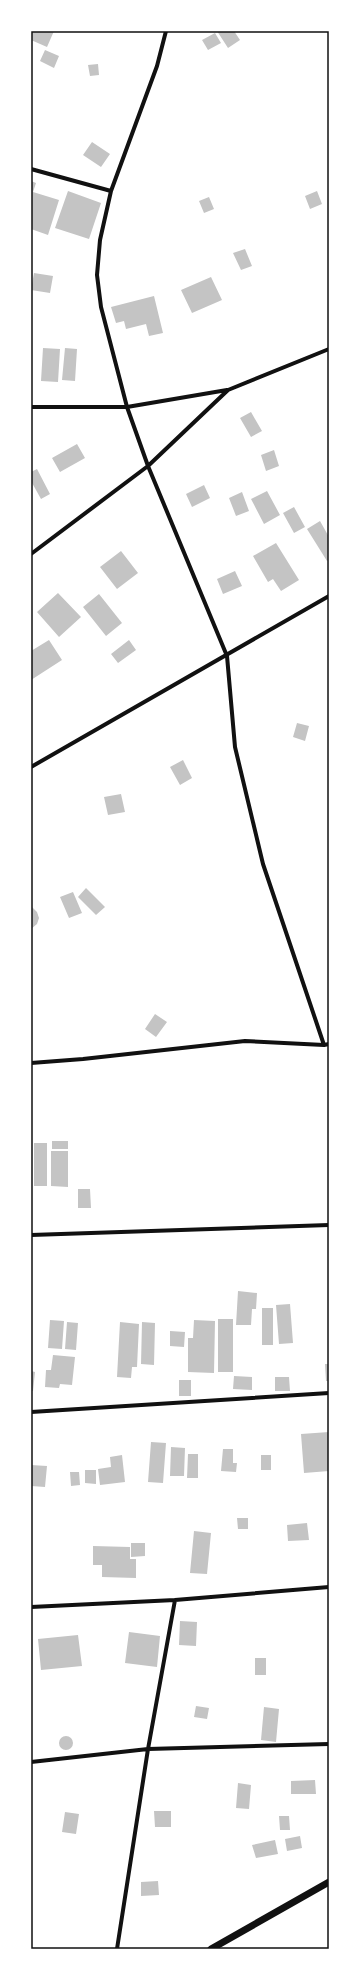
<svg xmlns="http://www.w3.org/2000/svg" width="360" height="1980" viewBox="0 0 360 1980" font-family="'Fira Sans Condensed',sans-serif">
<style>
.building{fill:#c4c4c4}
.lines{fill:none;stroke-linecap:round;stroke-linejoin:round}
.minor{stroke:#111;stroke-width:4}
.tertiary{stroke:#111;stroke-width:7}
.neatline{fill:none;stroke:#111;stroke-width:1.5}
</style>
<rect width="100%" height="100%" fill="#fff"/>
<!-- building -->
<path class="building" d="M31,31H54L47,47L31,40Z
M217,31H234L240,40L228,48Z
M215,33L221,43L208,50L202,40Z
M45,50L59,56L54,68L40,61Z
M98,64L99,75L90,76L88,65Z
M92,142L110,154L101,167L83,155Z
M31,181L36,183L33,192L59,200L48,235L31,229Z
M68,191L101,203L89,239L55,228Z
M317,191L322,204L310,209L305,196Z
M209,197L214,209L204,213L199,201Z
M245,249L252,266L241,270L233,253Z
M34,273L53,276L50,293L31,290Z
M211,277L222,300L192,313L181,290Z
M154,296L163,333L149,336L146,324L126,329L124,321L116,323L111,307Z
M43,348L60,349L58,382L41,381Z
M65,348L77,349L75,381L62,380Z
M251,412L262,431L251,437L240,418Z
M77,444L85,458L60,472L52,458Z
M274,450L279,466L266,471L261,455Z
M37,469L50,494L41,499L31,481V472Z
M204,485L210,498L192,507L186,494Z
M267,491L280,515L264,524L251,499Z
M242,492L249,511L236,516L229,498Z
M294,507L305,527L294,533L283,513Z
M320,521L329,537V560L327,561L307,529Z
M276,543L299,580L281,591L273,579L268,582L253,556Z
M121,551L138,573L117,589L100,567Z
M235,571L242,586L223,594L217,579Z
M58,593L81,617L59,637L37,612Z
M99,594L122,623L106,636L83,607Z
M49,640L62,660L31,680V651Z
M129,640L136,650L118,663L111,654Z
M297,723L309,726L305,741L293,737Z
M183,760L192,778L180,785L170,767Z
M121,794L125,812L108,815L104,797Z
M86,888L105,907L96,915L78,897Z
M73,892L82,913L69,918L60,897Z
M31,906L37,912L39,918L37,924L31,929Z
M155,1014L167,1022L156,1037L145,1029Z
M52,1141H68V1149H52Z
M34,1143H47V1186H34Z
M51,1151H68V1187L51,1186Z
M78,1189H90L91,1208H78Z
M238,1291L257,1293L256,1309H252L251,1325H236Z
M290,1304L293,1343L279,1344L276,1305Z
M262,1308H273V1345H262Z
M218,1319H233V1372H218Z
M50,1320L64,1321L62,1349L48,1348Z
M194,1320L215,1321L214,1373L188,1372V1338H193Z
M67,1322L78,1323L76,1350L65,1349Z
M120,1322L139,1324L137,1367H132L131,1378L117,1377Z
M142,1322L155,1323L154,1365L141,1364Z
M170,1331L185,1332L184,1347L170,1346Z
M53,1355L75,1357L72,1385L60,1384L59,1388L45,1387L46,1370H51Z
M325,1364H329V1381H326Z
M31,1371L35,1372L33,1391H31Z
M234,1376L252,1377V1390L233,1389Z
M275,1377H289L290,1391H275Z
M179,1380H191V1396H179Z
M329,1432V1471L304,1473L301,1434Z
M151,1442L166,1443L163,1483L148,1482Z
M171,1447L185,1448L184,1476H170Z
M223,1449H233V1463H237L236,1472L221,1471Z
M188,1454H198V1478H187Z
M122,1455L125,1482L100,1485L98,1469L111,1467L110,1457Z
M261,1455H271V1470H261Z
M31,1465L47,1466L45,1487L31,1486Z
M85,1470H96V1484L85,1483Z
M70,1472H79L80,1485L71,1486Z
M237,1518H248V1529H238Z
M307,1523L309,1540L288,1541L287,1525Z
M194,1531L211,1533L207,1574L190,1573Z
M131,1543H145V1556L131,1557Z
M93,1546L130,1547V1559H136V1578L102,1577V1565H93Z
M180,1621L197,1622L196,1646L179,1645Z
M129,1632L160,1636L157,1667L125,1663Z
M78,1635L82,1666L41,1670L38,1639Z
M255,1658H266V1675H255Z
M196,1706L209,1708L207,1719L194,1717Z
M264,1707L279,1709L276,1742L261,1740Z
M59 1743a7 7 0 1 1 14 0a7 7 0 1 1-14 0Z
M315,1780L316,1794H291V1781Z
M238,1783L251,1785L249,1809L236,1808Z
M154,1811H171V1827H155Z
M65,1812L79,1814L76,1834L62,1832Z
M279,1816H289L290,1830H280Z
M300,1836L302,1848L287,1851L285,1839Z
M275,1840L278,1854L256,1858L252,1845Z
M158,1881L159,1895L141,1896V1882Z"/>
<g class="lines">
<!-- minor -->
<path class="minor" d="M166,31L157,66L111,191L100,240L97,275L101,307L127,407L148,466L227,656L235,747L263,864L324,1045
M31,169L111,191
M31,407H127L227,390
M31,554L148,466L228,390L329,349
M31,767L329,596
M31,1063L83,1059L245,1041L324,1045L329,1044
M31,1235L329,1225
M31,1412L329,1393
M31,1607L175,1600L329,1587
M31,1762L148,1749L329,1744
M117,1949L148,1749L175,1600"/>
<!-- tertiary -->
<path class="tertiary" d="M211,1949L329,1882"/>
</g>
<!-- border -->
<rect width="360" height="1980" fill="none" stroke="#ffffff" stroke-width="64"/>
<rect x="32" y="32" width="296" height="1916" class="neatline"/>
</svg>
